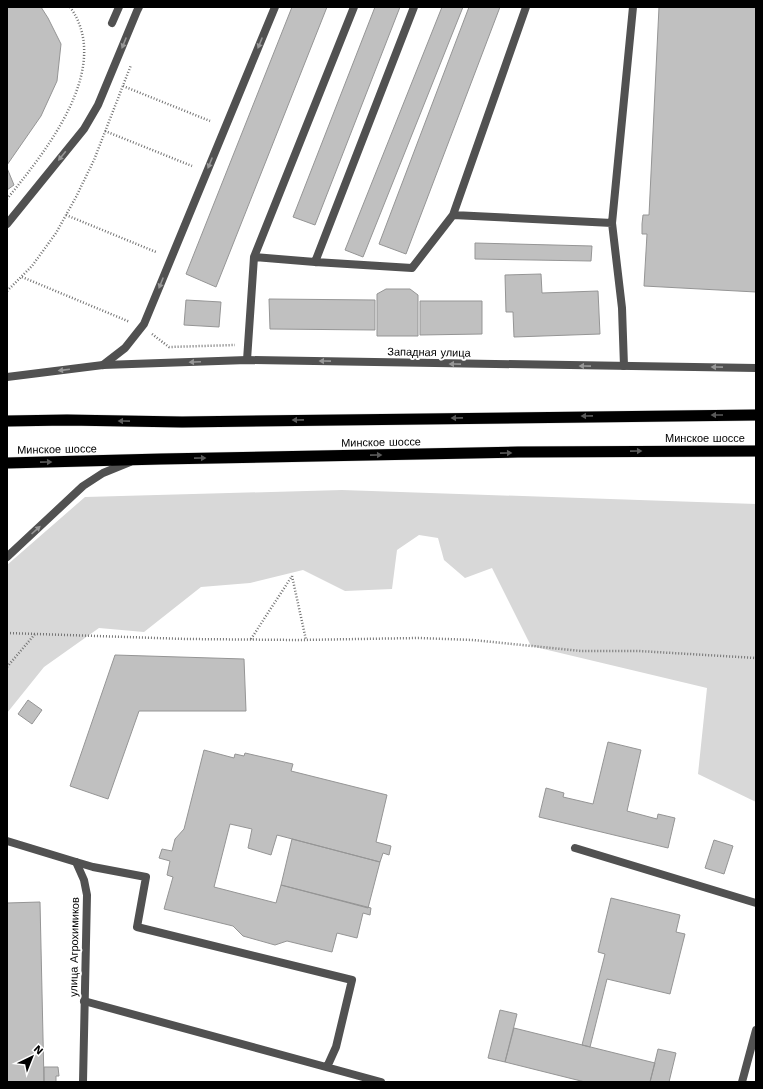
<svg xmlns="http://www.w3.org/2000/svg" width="763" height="1089" viewBox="0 0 763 1089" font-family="'Work Sans',sans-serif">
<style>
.green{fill:#d8d8d8}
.building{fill:#c0c0c0;stroke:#959595}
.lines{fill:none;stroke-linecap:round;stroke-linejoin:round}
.trunk-casing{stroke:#dbdbdb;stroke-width:12}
.path{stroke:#737373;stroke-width:2.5;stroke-dasharray:1 2;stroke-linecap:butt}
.service{stroke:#515151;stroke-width:8}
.minor{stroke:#515151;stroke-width:8}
.trunk{stroke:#000;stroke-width:11}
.oneway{fill:#979797}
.oneway2{fill:#595959}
.labels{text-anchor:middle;stroke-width:4;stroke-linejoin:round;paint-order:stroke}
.street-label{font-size:11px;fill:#000;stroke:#fff}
</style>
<rect width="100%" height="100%" fill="#fff"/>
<!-- green -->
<path class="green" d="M342,490L756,504V802L698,774L707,688L531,646L492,568L465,578L444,560L438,538L419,535L397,550L392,589L345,591L303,570L250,583L201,587L144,632L99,628L44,667L7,713V565L85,497Z"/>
<!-- building -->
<path class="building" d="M7,7H41L48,18L61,44L57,81L41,116L7,165Z
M292,7H327L216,287L186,274Z
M375,7H400L315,225L293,217Z
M442,7H463L363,257L345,250Z
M469,7H500L406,254L379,244Z
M659,7H756V292L644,286L647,234H642V224L643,215H649Z
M7,168L14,185L7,190Z
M475,243L592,246L591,261L475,259Z
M541,274L542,293L598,291L600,334L514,337L513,312H506L505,275Z
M386,289H410L418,295V336H377V294Z
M269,299L375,300V330L270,329Z
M186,300L221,302L219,327L184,325Z
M420,301H482V334L420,335Z
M115,655L244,659L246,711H139L108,799L70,786Z
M28,700L42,710L32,724L18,714Z
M608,742L641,750L627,811L657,819L658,814L675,818L668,848L539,817L546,788L564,793L563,797L593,804Z
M204,750L234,758L235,754L244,756L245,753L293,764L291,771L387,795L376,842L391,846L389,855L383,853L380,862L277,835L271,855L248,848L252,829L230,824L214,887L276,903L281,885L371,908L370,915L363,913L357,938L337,933L332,952L287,941L275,945L243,936L233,926L164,909L173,877L167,875L170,861L159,858L162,849L172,851L175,839L184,829Z
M292,839L380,862L368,908L281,885Z
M714,840L733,846L724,874L705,868Z
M611,898L680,915L676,932L685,934L670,994L607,979L590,1047L582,1045L605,954L598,952Z
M40,902L44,1082H7V903Z
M500,1010L517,1014L505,1062L488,1058Z
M514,1028L655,1063L650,1082H585L505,1062Z
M658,1049L676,1053L669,1082H650Z
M44,1067H58L59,1076H56V1082H44Z"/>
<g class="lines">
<!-- trunk casing -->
<g class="trunk-casing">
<path id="trunk" d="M7,421L67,420L182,422L756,415
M7,463L161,459L518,452L756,451"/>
</g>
<!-- path -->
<path class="path" d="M123,86L210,121
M105,131L192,166
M7,199C45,152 114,68 70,7
M66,215L156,252
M22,277L130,322
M7,291L32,266L56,233L76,197L94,160L131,65
M152,334L169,347L235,345
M292,576L306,640
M7,633L186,639L300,640L419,638L473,640L581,651H639L756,658
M251,639L292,576
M7,667L35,634"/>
<!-- service -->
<path class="service" d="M526,7L453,215L612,223
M112,23L119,7
M7,224L84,129L98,105L137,11L139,7
M254,257L315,262L412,268L453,215
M315,262L414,7
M247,360L254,257L354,7
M103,365L125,348L144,324L275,7
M624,366L622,308L612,223L633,7
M7,557L83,486L103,473L130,462
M575,848L756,903
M76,862L93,867L146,877L137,927L352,980L336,1047L327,1067
M84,1001L381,1082
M742,1082L756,1030"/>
<!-- minor -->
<path class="minor" d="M7,377L103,365L247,360L756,368
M7,841L76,862L84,880L87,895L83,1082"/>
<!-- trunk -->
<use href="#trunk" class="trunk"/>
</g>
<!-- one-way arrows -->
<defs><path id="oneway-solid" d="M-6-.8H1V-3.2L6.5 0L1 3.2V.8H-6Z"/></defs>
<g class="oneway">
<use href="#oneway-solid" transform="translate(124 43) rotate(112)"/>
<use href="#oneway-solid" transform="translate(260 43) rotate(112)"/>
<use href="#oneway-solid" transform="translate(62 156) rotate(129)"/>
<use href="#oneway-solid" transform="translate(210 163) rotate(112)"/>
<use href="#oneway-solid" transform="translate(161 283) rotate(112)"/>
<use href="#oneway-solid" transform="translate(325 361) rotate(-179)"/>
<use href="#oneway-solid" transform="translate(195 362) rotate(178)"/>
<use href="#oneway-solid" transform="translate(455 364) rotate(-179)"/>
<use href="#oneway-solid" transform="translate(585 366) rotate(-179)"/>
<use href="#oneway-solid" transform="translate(717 367) rotate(-179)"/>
<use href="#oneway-solid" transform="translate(64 370) rotate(173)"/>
<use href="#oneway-solid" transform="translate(36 530) rotate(-42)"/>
</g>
<g class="oneway2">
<use href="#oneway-solid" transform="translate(717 415) rotate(180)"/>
<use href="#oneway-solid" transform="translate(587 416) rotate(179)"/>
<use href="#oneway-solid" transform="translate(457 418) rotate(179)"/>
<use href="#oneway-solid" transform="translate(298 420) rotate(179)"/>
<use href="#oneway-solid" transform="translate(124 421) rotate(-179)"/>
<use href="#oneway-solid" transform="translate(636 451) rotate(-1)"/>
<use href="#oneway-solid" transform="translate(506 453) rotate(-1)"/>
<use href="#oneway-solid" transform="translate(376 455) rotate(-1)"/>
<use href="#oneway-solid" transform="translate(200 458) rotate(-1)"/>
<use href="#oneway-solid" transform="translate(46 462) rotate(-1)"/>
</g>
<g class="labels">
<!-- street labels -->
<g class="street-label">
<text transform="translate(429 352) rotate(1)" y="4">Западная улица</text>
<text x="705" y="442">Минское шоссе</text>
<text transform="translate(381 442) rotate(-1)" y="4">Минское шоссе</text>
<text transform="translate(57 449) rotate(-1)" y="4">Минское шоссе</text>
<text transform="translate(74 947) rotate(-89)" y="4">улица Агрохимиков</text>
</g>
</g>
<!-- border -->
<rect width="763" height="1089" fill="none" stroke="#000000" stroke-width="16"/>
<!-- north arrow -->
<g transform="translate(32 1057) rotate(43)" stroke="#ffffff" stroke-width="3" paint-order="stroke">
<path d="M0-3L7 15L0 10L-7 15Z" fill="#000000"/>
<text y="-6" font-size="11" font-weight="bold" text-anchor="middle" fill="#000000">N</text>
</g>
</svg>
